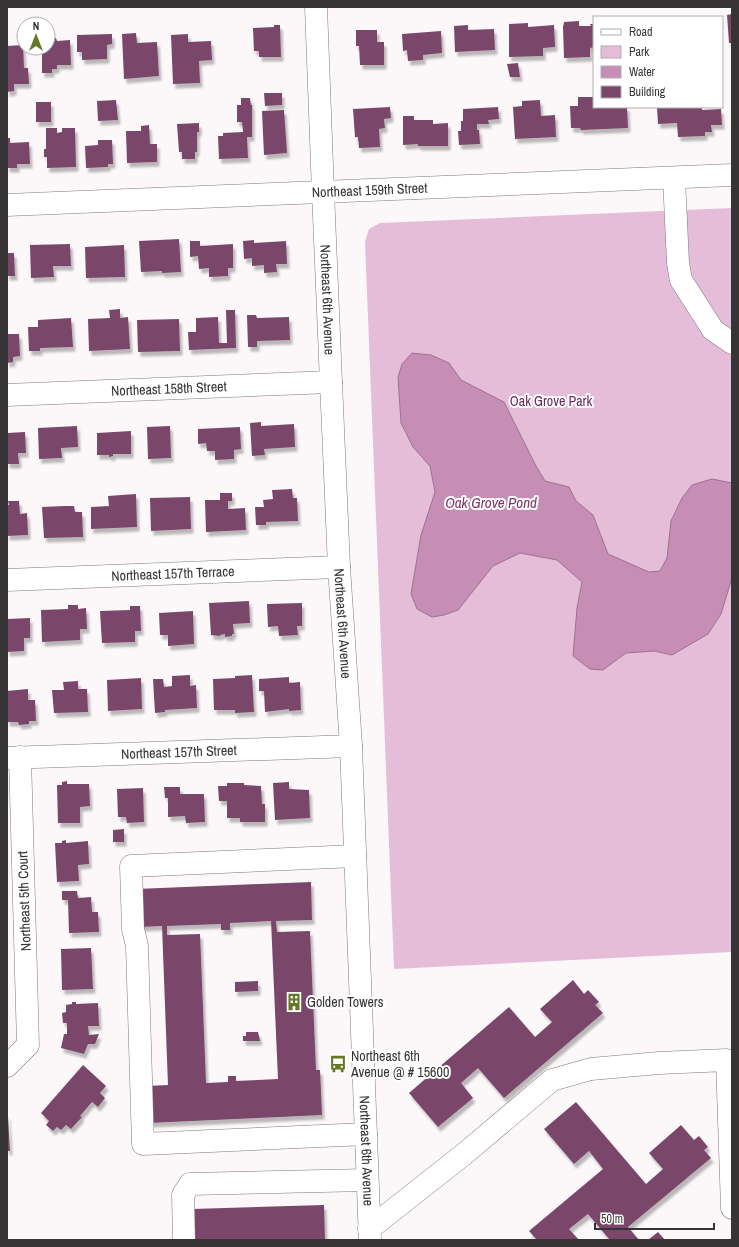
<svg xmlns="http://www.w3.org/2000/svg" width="739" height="1247" viewBox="0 0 739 1247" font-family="'Archivo Narrow',sans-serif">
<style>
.green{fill:#e6bdd9}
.water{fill:#c68eb5;stroke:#9b738f}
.building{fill:#7a476b;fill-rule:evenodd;filter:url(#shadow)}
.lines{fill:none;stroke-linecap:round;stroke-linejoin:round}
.minor-casing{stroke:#7c797b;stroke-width:23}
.major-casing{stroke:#7c797b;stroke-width:23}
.minor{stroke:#fff;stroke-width:22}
.major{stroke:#fff;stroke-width:22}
.labels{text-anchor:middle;stroke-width:4;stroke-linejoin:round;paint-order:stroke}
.street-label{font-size:14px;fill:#363435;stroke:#fff}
.park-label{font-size:14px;fill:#6b285a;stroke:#fff}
.poi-label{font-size:14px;fill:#363435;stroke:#fff;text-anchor:start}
.water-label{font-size:15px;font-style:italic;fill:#7b3769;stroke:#fff}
</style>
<defs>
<filter id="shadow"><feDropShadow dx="2.5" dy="4.5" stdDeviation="1" flood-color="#0004"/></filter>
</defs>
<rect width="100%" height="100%" fill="#fcf8fa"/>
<!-- green -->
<path class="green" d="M732,208V952L394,969L365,242L369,229L380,223Z"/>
<!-- water -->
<path class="water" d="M412,353L431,355L449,363L461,380L504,402L536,466L545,481L569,487L576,501L593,515L608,554L649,572L660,571L667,558L671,521L682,498L692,485L712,479L732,483V578L721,614L708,634L672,655L654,651L626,653L603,670L590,669L573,656L577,608L582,582L557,560L520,553L493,566L458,610L444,615L432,617L417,609L411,594L421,535L435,492L430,466L413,447L401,423L398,377L402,364Z"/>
<!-- building -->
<path class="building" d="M732,14V43H729L727,15Z
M579,21V26H591L590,24H594V47L590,48V57L564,58L563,27L564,22Z
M528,23V27L554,25L555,47L543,48V56L509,57V24Z
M274,25H280L281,57H259V51H254L253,28L274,27Z
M468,25V30L494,29L495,50L455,52L454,26Z
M356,30H377V42H384V65H360L359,46H356Z
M441,31L442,53L423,55V60L408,61L407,50L403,51L402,34Z
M136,33L137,43L157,42L159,76L124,79L122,34Z
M112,34V44L107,45V59L82,60V52H77V35Z
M188,34V42L211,41L212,60L199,61L200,83L173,84L171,35Z
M50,38H56L57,41L70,40L71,65H57V69H52V73H42V48H48V43H50Z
M23,45L24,68H28L29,84H14V91L7,92V46Z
M518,63L520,77H510L507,64Z
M264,93H282V105L265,106Z
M578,97H594V107H627L628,128L581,130L580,128H571L570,106H578Z
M241,98H250L251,105H252V137H247L248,158L219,159L218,136H223V133L243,132L242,122H237V105H241Z
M116,100L118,120L98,121L97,101Z
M540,100L541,116L555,115L556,137L515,139L513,107L522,106V101Z
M36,102H51V122H36Z
M390,107L391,118L384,119L385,128L379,129L380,147L359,148L358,137H355L353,109Z
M498,107L499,119L488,120L489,124H477V130H479L480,144L459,145L458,131H461V121H463V109Z
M657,107H702V110L721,109L722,125H711L712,132H705V136L678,137L677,123L658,124Z
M284,110L287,153L264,155L262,111Z
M403,116H414V120H433V124L448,123V146H418V144L403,145Z
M199,123V132H197V152H195V159H182V152H179L177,124Z
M149,125L150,144H157V162L127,163L126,131H141V126Z
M46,128H57V133L62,132V128H75L76,167L47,168V157H44V149H46Z
M7,138H10V143L29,142L30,164H17V168H7Z
M98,140H112L113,164H108V167L86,168L85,146L98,145Z
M179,239L181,272L162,273V271L141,272L139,241Z
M254,240V243L286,241L287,264H276L277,272L264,273V265L252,266V258L244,259L243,241Z
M190,241H200V246L233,244V268H228V276L209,277V268L199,269L198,256L190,257Z
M70,244L71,266H53L54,277L31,278L30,245Z
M124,245L125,277L86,278L85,247Z
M7,253H14L15,276H7Z
M120,309V318L128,317L130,349L89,351L88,319L110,318L109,310Z
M226,310H235L236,348L189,350L188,332H196V318L218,317L219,343H227Z
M247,315H256L257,318L289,317L290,340L257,341V347H248Z
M71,318L73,347L40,348V351H29L28,327H38V320Z
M179,319L180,351L138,352L137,320Z
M7,334H19L20,356L13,357V362L7,363Z
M261,422V426L294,424L295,447L264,449L265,455L252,456L250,423Z
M77,426L78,447L61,448L62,458L39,459L38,428Z
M170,426L171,458L148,459L147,427Z
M240,427L241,449L234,450V459L215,460V451H207L206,443L198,444V429Z
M131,431V454H113V456L109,457V455H97V433Z
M25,432L26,453H18L19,464H7V433Z
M292,489L293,498H297L298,521L266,522V525H256L255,507H264L263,500L273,499L272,490Z
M220,493H232V501H228V509L245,508L246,530L206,532L205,500H220Z
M136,494L137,527L91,529V507L109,506L108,496Z
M190,497L191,529L151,531L150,498Z
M8,501H19L20,514L27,513L28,535L7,536V505H9Z
M65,506H74L75,512H82L83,537L44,538L42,507Z
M249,601L250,623L233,624L234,634H232V636L225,637V634L220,635V636L211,635L209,603Z
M302,603V626H297L298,635L279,636L278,626L268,627L267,604Z
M68,605H78V609L86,608L87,629H80V640L42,642L41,610L68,609Z
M130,606H140L141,631H135V642L102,643L100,611L130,610Z
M193,611L194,644L168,646V635H160L159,613Z
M30,618V638H24V651L7,652V619Z
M190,675V686L196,685L197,708L165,710V712L155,713L153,679H163L164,687L172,686V676Z
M252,675L254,712L235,713V710H214L213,679L235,678V676Z
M289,677V683L300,682L301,710L289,711V709L265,712L264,691H259V679Z
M141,678L142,709L108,711L107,680Z
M78,681V689H87L88,712L54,713L52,690H64L63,682Z
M28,689V700H35L36,721H29V724L19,725L18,722H7V691Z
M67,781V784H89L90,806L80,807V823H58L57,785H62V782Z
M289,782V789L309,790L310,818L275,820L273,783Z
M227,783H244V785L261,786L262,804H265V822H240V818H227V801H219L218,786H227Z
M164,787H180V794H204L205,822L186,823L185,816L168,817V798H165Z
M143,788L144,822L127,823L126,817H118L117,789Z
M124,829V842H113V830Z
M66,840V843L88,841L89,864L78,865L79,881L57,882L55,843H62V841Z
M311,882L312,920L276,921L277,932L310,931L316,1070H320L322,1115L148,1123L146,1086L168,1085L162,926L138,927L136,889ZM271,921L278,1079L236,1081V1076H228V1082L206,1083L200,934L167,935V926L221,924V930H230V923Z
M62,891H77L78,898L91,897L92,912H98L99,932L69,933L68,900H62Z
M91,948L93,989L62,990L61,949Z
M573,980L584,994L588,990L599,1002L595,1005L603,1013L504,1098L478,1068L461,1083L473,1098L438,1127L409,1093L509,1007L535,1037L552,1022L540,1009Z
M258,981V991L235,992V982Z
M72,1002H76V1004L98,1003L99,1026H88L89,1035L99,1034L95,1044H88L84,1054L61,1048L64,1034H67V1023H63L62,1013L66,1012V1005L72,1004Z
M246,1032H258L260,1041H243V1036H246Z
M83,1065L106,1086L100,1093L105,1098L98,1107L92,1102L80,1116L82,1117L71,1129L66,1125L61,1130L57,1127L53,1131L46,1125L49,1121L41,1113Z
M576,1102L646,1184L663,1169L649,1153L681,1125L694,1140L699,1136L708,1147L704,1150L711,1158L628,1227L639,1240H610L588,1214L569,1229L579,1240H537L529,1231L603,1169L589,1151L574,1164L544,1129Z
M7,1116H8L10,1151H7Z
M324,1205L325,1240H193L192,1209Z
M658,1232L665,1240H648Z"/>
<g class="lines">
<!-- minor casing -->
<g class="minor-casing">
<g id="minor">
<path d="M674,178L678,263L681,280L713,330L732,343"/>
<path id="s1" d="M7,205L732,175"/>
<path id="s2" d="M7,395L331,382"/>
<path id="s3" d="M7,580L339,567"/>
<path id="s4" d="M7,758L351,746"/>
<path d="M355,856L131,866L133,929L137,946L143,1144L366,1134"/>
<path d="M7,1066L28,1045L20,757"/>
<path d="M369,1229L463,1155L552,1080L591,1069L659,1063L727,1060L732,1208"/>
<path d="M184,1240L183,1195L190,1184L367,1180"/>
</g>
</g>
<!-- major casing -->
<g class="major-casing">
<g id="major">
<path id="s5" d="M316,7L323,192L331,382L339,567L351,746L370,1240"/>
</g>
</g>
<!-- minor -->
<use href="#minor" class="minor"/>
<!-- major -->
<use href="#major" class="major"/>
</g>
<!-- icons -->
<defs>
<g id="building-bare" transform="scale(1.38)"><path d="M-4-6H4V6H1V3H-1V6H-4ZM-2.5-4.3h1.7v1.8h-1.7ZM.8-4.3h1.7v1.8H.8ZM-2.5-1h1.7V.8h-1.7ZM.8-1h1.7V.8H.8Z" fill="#647827" stroke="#fff" stroke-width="2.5" paint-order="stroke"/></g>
<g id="bus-bare" transform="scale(1.38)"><path d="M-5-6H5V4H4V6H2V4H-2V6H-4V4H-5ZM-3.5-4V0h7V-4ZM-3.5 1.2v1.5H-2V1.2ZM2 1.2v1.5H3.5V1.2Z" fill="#647827" stroke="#fff" stroke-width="2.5" paint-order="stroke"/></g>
</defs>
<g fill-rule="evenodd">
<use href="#building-bare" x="294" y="1002"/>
<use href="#bus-bare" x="338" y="1064"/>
</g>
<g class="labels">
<!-- street labels -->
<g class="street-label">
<text dy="5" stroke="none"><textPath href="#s1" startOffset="363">Northeast 159th Street</textPath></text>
<text dy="5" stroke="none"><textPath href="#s5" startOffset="293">Northeast 6th Avenue</textPath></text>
<text dy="5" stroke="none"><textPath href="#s2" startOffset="162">Northeast 158th Street</textPath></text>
<text dy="5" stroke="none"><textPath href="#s3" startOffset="166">Northeast 157th Terrace</textPath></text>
<text dy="5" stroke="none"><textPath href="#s5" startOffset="617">Northeast 6th Avenue</textPath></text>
<text dy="5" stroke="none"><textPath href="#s4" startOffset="172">Northeast 157th Street</textPath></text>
<text transform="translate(24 901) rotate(-92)" y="5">Northeast 5th Court</text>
<text dy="5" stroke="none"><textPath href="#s5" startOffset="1145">Northeast 6th Avenue</textPath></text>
</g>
<!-- park labels -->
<g class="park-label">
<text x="551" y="406">Oak Grove Park</text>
</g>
<!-- poi labels -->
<g class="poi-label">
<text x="307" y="1007">Golden Towers</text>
<text x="351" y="1061">Northeast 6th<tspan x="351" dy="16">Avenue @ # 15600</tspan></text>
</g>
<!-- water labels -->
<g class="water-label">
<text x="491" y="508">Oak Grove Pond</text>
</g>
</g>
<!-- border -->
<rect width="739" height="1247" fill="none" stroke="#363435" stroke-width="16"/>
<!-- legend -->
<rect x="593" y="16" width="130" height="92" fill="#ffffff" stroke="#afaeae"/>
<rect x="601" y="29" width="20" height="6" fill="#ffffff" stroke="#afaeae"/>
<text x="629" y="36" font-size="12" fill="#363435">Road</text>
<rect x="601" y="46" width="20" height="12" fill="#e6bdd9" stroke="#afaeae"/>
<text x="629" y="56" font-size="12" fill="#363435">Park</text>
<rect x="601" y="66" width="20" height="12" fill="#c68eb5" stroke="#afaeae"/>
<text x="629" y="76" font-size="12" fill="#363435">Water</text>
<rect x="601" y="86" width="20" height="12" fill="#7a476b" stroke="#afaeae"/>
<text x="629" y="96" font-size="12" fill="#363435">Building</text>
<!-- north arrow -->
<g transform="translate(36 36)"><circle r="19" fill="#ffffff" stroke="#afaeae"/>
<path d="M0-3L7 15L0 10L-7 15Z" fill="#647827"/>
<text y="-6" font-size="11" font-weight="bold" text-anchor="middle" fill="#363435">N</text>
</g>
<!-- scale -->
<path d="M595 1223v6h119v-6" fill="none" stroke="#363435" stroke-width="2"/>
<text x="601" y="1223" font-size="12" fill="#363435" stroke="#ffffff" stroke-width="3" paint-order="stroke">50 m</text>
</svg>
